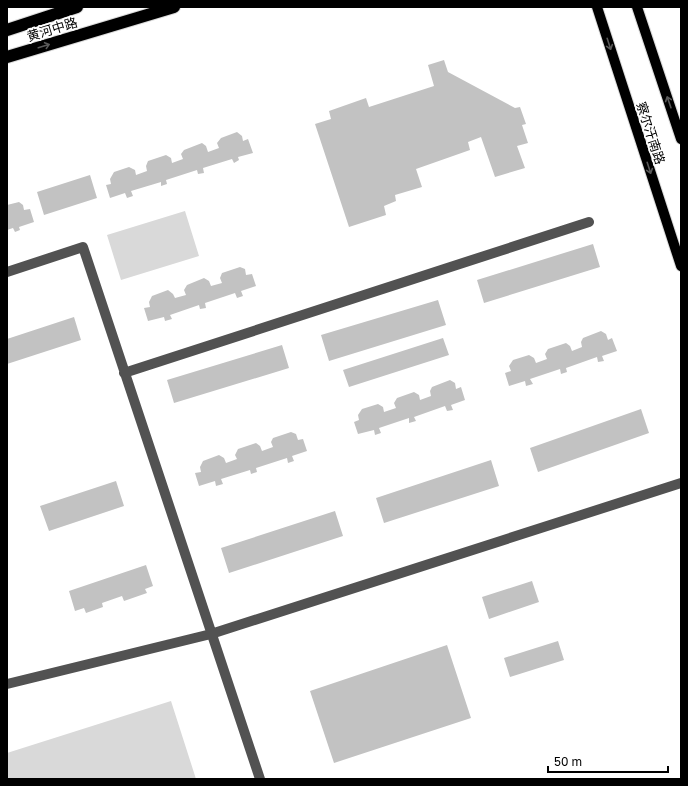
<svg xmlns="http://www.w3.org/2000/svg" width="688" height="786" viewBox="0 0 688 786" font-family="'Golos Text','Noto Sans SC',sans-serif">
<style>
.green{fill:#d9d9d9}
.building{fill:#c2c2c2}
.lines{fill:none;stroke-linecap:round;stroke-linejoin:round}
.major-casing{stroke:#dbdbdb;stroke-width:12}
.highway-casing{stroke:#dbdbdb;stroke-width:14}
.minor{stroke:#525252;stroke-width:10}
.major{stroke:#000;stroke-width:10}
.highway{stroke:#000;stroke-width:12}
.oneway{stroke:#595959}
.labels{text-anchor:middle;stroke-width:3.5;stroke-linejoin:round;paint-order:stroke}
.street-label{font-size:13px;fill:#000;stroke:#fff}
</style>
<rect width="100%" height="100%" fill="#fff"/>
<!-- green -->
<path class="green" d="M185,211L199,256L121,280L107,235Z
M171,701L196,779H7V753Z"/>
<!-- building -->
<path class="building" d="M444,60L448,72L515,108L520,107L526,124L522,125L528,143L517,146L525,168L495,177L481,137L468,142L470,150L416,169L422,187L395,195L396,201L384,206L386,215L349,227L315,124L331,119L329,111L366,98L369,107L434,86L428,65Z
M237,132L242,136L243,141L248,139L253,153L238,157L239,160L234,163L232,159L203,168L204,173L198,174L197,170L166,180L167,184L161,186V182L131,191L133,196L127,198L125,193L110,198L106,185L111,184L110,179L114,172L129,167L135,170L136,175L147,171L146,166L148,161L166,155L171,158L172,163L183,159L181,154L184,150L202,143L206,146L208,152L219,148L217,143L221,138Z
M90,175L97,198L44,215L37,192Z
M19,202L23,205L24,210L30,209L34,222L19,227L20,230L15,232L13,228L7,230V205Z
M593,244L600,267L484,303L477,280Z
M240,267L245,269L246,275L252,274L256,286L241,291L243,296L237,298L235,293L205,303L206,308L200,309L199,305L170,315L172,319L165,321L164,317L148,321L144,308L150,307L149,302L152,296L168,290L173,294L175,298L186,295L184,290L187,285L204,278L209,281L211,286L222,283L220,278L222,273Z
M438,300L446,325L329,361L321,335Z
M74,317L81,340L7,364V339Z
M601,331L606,334L608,340L612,338L617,351L602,356L604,361L598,362L597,357L566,368L567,372L561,374L560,369L530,379L533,384L526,386L525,381L509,386L505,373L511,371L509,366L513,360L529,355L534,358L536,363L547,359L545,354L548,349L566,343L570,346L572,351L582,347L581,342L583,338Z
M443,338L449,355L349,387L343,370Z
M282,345L289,368L174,403L167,380Z
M450,380L455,383L456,389L461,387L465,400L451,405L453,410L447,411L445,406L414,417L416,421L409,423V418L379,428L381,433L375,435L374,430L358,434L354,422L359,420L358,415L362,409L378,404L383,407L384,412L396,408L394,403L397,398L414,392L419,395L420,400L431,396L430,391L432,387Z
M641,409L649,433L538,472L530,448Z
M291,432L296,434L298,440L303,439L307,451L292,456L294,461L288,463L287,458L256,468L257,472L251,474L250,470L221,479L223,484L216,486L215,481L199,486L195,473L201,472L200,467L203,461L219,455L224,458L226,463L237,459L235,455L238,449L256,443L260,446L262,451L273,447L271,442L273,438Z
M491,460L499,486L384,523L376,498Z
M116,481L124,506L49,531L40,506Z
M335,511L343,536L229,573L221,548Z
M146,565L153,586L145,589L147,593L124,601L122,596L102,603L103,607L86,613L84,608L75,611L69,591Z
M532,581L539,602L489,619L482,597Z
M558,641L564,660L510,677L504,658Z
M447,645L471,718L334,763L310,691Z"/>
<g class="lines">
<!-- major casing -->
<g class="major-casing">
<path id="major" d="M597,7L681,266
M637,7L681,139"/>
</g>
<!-- highway casing -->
<g class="highway-casing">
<path id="highway" d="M7,30L77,7
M7,57L174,7"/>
</g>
<!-- minor -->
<path class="minor" d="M7,272L83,247L260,779
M124,373L589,222
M7,684L211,634L681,483"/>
<!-- major -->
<use href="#major" class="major"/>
<!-- highway -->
<use href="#highway" class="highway"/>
</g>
<!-- one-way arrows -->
<defs><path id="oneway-shaft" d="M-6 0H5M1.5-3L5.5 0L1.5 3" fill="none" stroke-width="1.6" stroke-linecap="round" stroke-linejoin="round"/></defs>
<g class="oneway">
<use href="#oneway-shaft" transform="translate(609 44) rotate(72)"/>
<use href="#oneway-shaft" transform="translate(44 46) rotate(-17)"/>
<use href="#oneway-shaft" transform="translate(669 102) rotate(-109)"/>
<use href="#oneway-shaft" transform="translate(649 168) rotate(72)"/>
</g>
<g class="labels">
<!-- street labels -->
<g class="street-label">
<text transform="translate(52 29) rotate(-17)" y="5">黄河中路</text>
<text transform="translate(651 133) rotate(72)" y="5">察尔汗南路</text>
</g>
</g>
<!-- border -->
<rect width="688" height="786" fill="none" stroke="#000000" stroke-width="16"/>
<!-- scale -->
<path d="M548 766v6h120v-6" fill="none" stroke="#000000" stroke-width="2"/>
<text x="554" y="766" font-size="12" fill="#000000" stroke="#ffffff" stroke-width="3" paint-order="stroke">50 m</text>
</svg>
